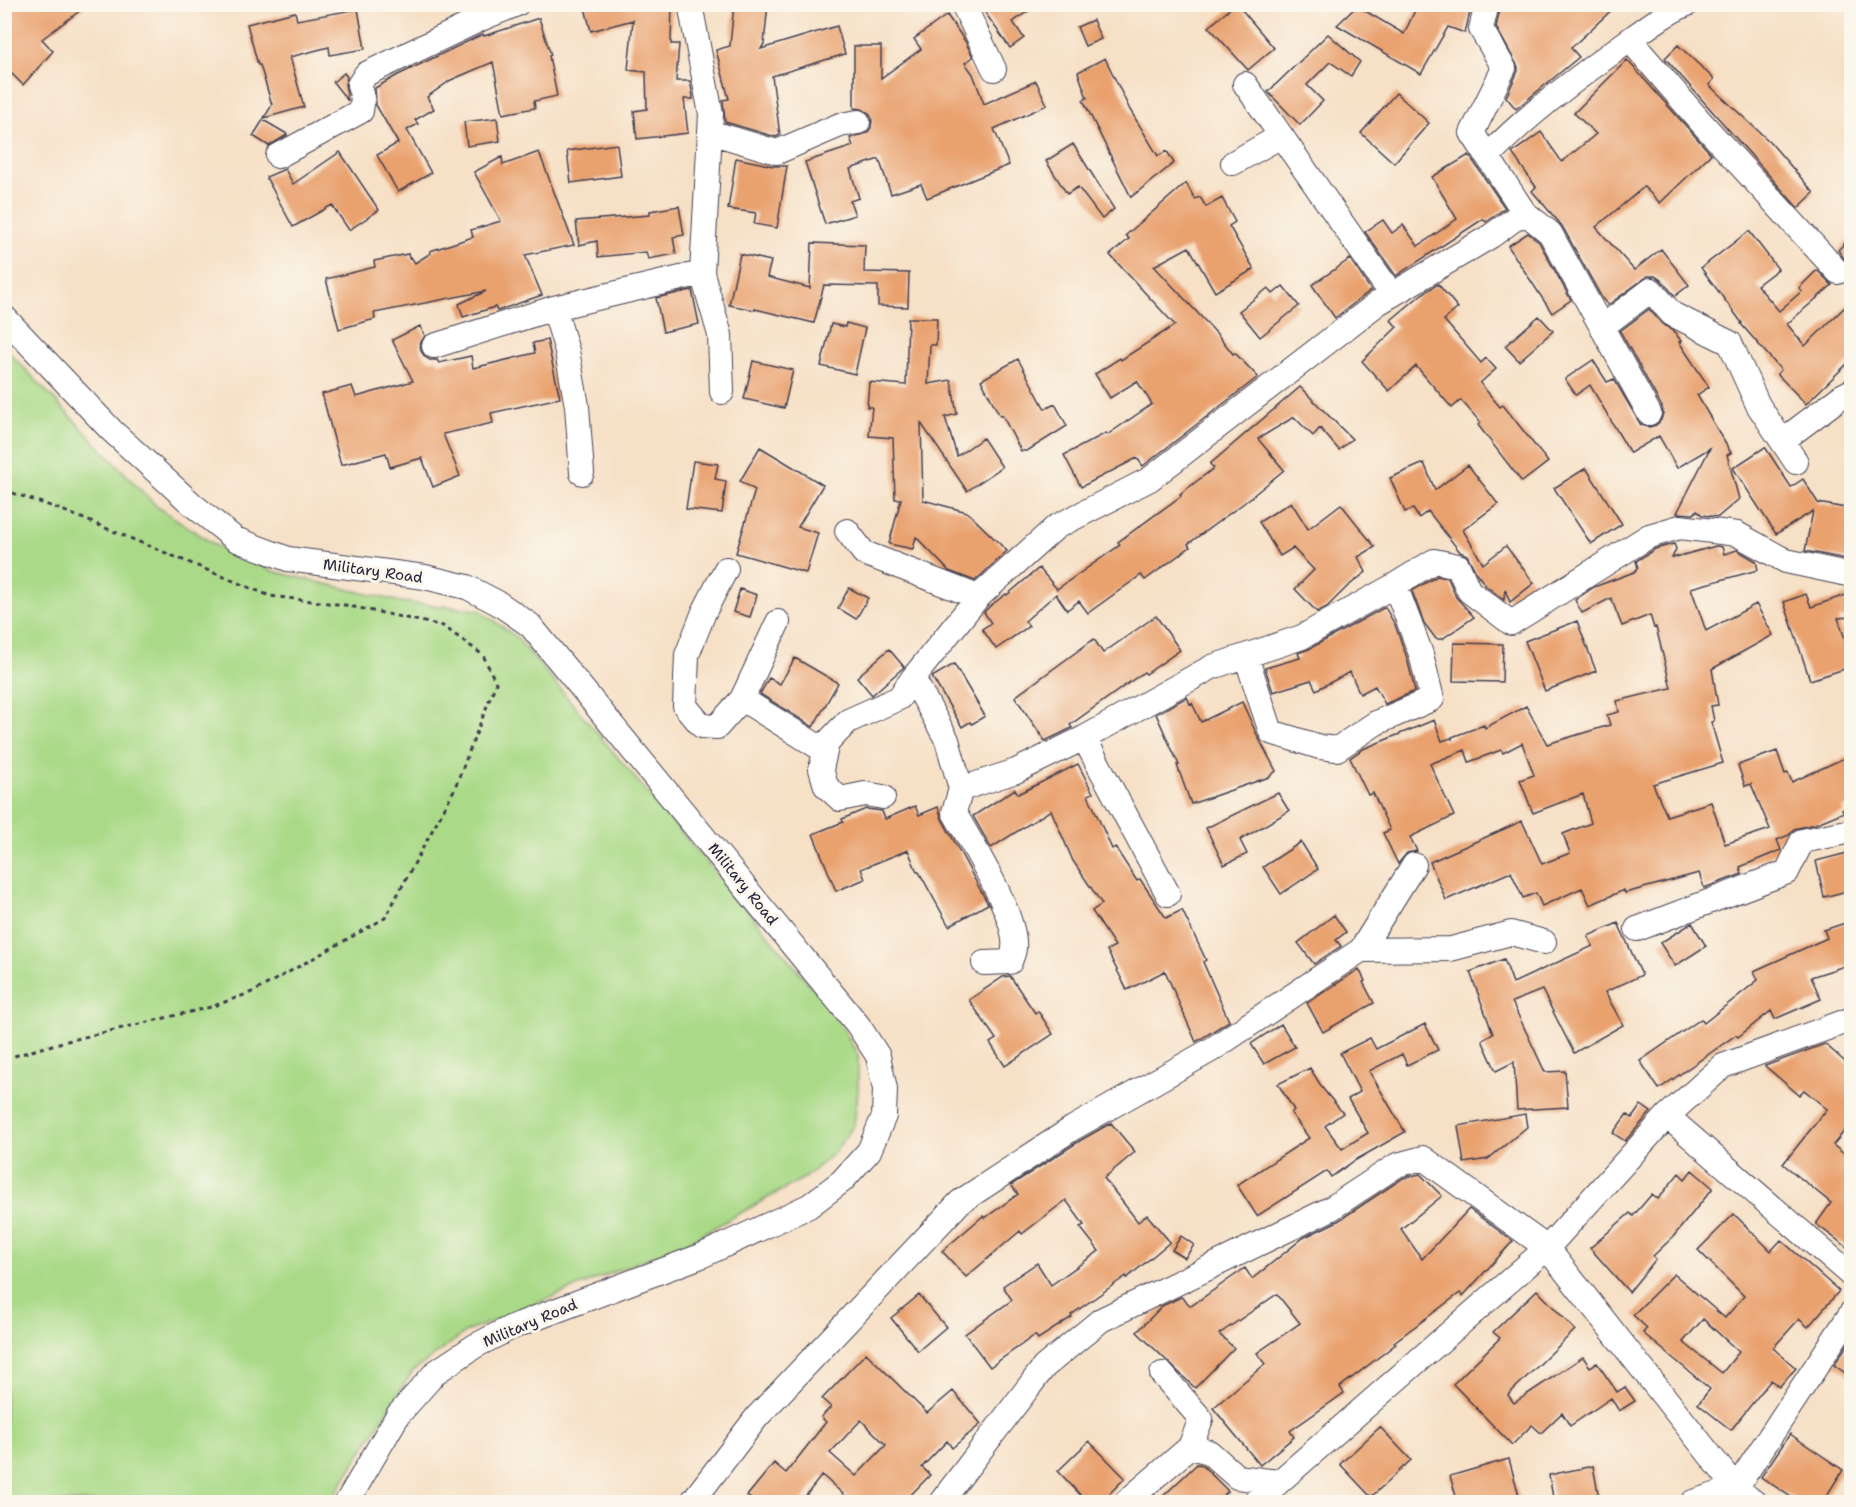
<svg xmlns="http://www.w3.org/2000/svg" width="1856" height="1507" viewBox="0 0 1856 1507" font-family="'Shantell Sans',sans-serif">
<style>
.green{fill:#aada88;stroke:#667e62;stroke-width:1.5}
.building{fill:#e9a16e;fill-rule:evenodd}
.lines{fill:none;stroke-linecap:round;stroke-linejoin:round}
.minor-casing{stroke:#423e50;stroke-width:26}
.path{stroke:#423e50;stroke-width:3;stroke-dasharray:4.5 4.5;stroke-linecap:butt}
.minor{stroke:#fff;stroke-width:24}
.labels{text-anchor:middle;stroke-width:6;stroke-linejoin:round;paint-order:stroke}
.street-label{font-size:15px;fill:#22223b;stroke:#fbf7ec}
</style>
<rect width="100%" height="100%" fill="#fbf7ec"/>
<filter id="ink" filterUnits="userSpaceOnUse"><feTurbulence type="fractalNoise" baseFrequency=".0167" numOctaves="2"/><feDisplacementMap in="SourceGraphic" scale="12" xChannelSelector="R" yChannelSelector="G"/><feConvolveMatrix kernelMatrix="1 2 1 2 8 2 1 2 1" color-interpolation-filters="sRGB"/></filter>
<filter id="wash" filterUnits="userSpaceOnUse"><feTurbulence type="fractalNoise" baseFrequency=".008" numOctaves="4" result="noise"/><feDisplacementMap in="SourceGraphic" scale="24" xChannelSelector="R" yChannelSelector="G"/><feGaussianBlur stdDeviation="1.35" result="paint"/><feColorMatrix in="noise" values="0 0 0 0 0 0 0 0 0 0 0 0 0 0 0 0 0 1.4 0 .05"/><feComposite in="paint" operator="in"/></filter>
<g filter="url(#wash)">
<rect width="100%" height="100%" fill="#f6e0c6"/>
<!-- green -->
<path class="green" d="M4,347L156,506L215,545L272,571L401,602L479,610L516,637L834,1013L858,1055V1091L854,1125L834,1153L804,1178L688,1242L466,1332L412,1372L330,1502H5Z"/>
<g id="blocks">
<!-- building -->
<path class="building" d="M4,4H89L42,39L53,51L23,85L4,66Z
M584,4H672L671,44H679L676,81H690L693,96V99H684L688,133L637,139L634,111L647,109L646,72L628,70L633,20L591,31Z
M734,4H768L764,44L761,49L837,26L845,54L772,76L780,135L776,137L725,122L723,100L729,99L716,50L730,46Z
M979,4H1038L1013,22L1024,38L1010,48Z
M1235,4H1237L1274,48L1248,70L1209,27Z
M1418,4H1472L1465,33L1448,27L1421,74L1337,25L1357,6L1404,34Z
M1501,4H1618L1571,48L1579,57L1516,109L1506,97L1518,71V67L1496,27Z
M358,9L365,49L330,55L329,47L290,57L304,107L264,118L272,105L260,65H258L247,24L295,12L297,20Z
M947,15L965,41L973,57L965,63L973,74L984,104L1036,81L1047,105L994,129L1009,165L927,198L921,184L891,194L879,159L850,169L859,198L850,201L855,215L825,224L805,162L853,146L850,138L867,133L871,128L872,119L869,113L862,109L854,108V46H881V78L921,49L914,39Z
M539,18L551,55L549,56L557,96L534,101L535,108L503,114L493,62L451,80L427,97L434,109L415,120L418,124L407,130L431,173L398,192L377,155L398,143L376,105L375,88L398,75L483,34L484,36Z
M1093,20L1101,39L1085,46L1077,27Z
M1328,34L1360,62L1351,76L1330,62L1307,85L1323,101L1300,125L1268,92Z
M1678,45L1714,79L1709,85L1770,142L1814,193L1798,208L1665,58Z
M1105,58L1130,110L1158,156L1167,151L1174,163L1131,197L1083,100L1087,98L1078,72Z
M1627,60L1711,154L1660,203L1644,187L1596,227L1634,270L1661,249L1689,285L1675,296L1661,280L1655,276H1648L1608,305L1602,298L1562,226L1532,191L1536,187L1512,153L1541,132L1562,162L1596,134L1574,113Z
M344,73L347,77L345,84L348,101L333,82Z
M1396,93L1429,123L1394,163L1361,133Z
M497,118L500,141L467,146L464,122Z
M263,120L287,134V135L269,146L253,136Z
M617,144L621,176L571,183L567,151Z
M1073,144L1114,209L1102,219L1078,187L1067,194L1046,161Z
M340,152L379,210L349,230L332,205L293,227L266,177L285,169L293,184Z
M539,152L574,245L525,255L542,295L497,311L495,307L463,317L459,304L486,291L374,313L375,319L339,329L326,279L375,267L374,261L408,254L409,258L411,257L415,263L431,253L430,251L473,237L471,230L501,221L474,172L502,157L503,165Z
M1469,155L1505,208L1486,222L1483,219L1396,276L1365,232L1383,220L1392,233L1403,225L1418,246L1457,219L1432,177Z
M736,158L773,166H787L777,228L754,224L756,213L728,209Z
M1186,183L1195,199L1200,197L1206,207L1222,198L1235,222L1229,226L1254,269L1215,292L1189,247L1154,266L1218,335L1233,354L1235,353L1258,377L1143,466L1137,458L1081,487L1064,455L1106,433L1107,435L1152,404L1137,381L1110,398L1095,374L1120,358L1121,360L1175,325L1110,255L1129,239L1126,235Z
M679,206L684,235L673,237L676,254L648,259L646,252L598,257L597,241L579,245L576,221L650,215V211Z
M1749,231L1778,269L1757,285L1779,311L1802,291L1799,288L1817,270L1832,285L1787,324L1805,346L1851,301V360L1806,404L1777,374L1781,370L1741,324L1742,323L1701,268Z
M1528,233L1539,242L1571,300L1552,313L1508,246Z
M1851,237V268L1838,250Z
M812,243L865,245L864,272L909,273L908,307L878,306V286L824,285L814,323L755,309V310L729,305L740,254L771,261L767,277L810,288Z
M1350,259L1371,290L1335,318L1312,285Z
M1438,284L1458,308L1444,320L1481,363L1486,358L1496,369L1480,383L1500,407L1503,405L1548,462L1522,482L1478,425L1481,423L1461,400L1452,408L1416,366L1389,391L1362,361L1397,327L1391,320L1422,294Z
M1283,286L1299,306L1260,337L1239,311L1268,288L1273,294Z
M692,290L699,324L663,332L656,298Z
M1649,309L1662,324L1674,331L1681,341L1679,342L1709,387L1697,395L1731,453L1727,455L1739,499L1718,517L1702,515L1697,510L1694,514L1677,513L1710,448L1677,468L1659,436L1630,453L1590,385L1576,395L1565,379L1593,360L1607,382L1614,379L1641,425L1649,427L1656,425L1661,420L1663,413L1662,407L1620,331Z
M1539,316L1553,331L1519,361L1505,346Z
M908,318H937L936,345H930L928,384L951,380L957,414L945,417L957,456L983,438L1002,467L967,491L921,423L923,500L967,512L1007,551L975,581L949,571L916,537L913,549L889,544L901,499H895L893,438L869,436L872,407H867L869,382L906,385Z
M846,323L865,328L855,374L821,366L831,324L845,327Z
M420,326L425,336L420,344L421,351L425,357L430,360H437L439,363L471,356L473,368L535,353L533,343L547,340L560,398L491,413L493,423L443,434L460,476L433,487L422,458L390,467L386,453L341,465L322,394L352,386L356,397L413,381L392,340Z
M1018,359L1045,409L1055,404L1067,426L1027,451H1021L1002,415L1000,416L981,380Z
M753,361L793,370L784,408L744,399Z
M1300,387L1352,439L1339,450L1320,428L1313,436L1294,417L1258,439L1284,470L1244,503L1188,544L1190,547L1145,580L1141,575L1088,613L1079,601L1067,610L1056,594L1025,621L1029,626L996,649L982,629L991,623L984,612L990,606L1006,594L1007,595L1039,568L1057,589L1120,545L1118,542L1181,496L1180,494L1214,468L1210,464Z
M760,447L823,485L798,527L818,533L806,573L736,553L755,490L740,481Z
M1765,447L1791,487L1803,479L1818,503L1851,509V560L1805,551L1813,511L1776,534L1733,468Z
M693,461L718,464L715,479L726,481L722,513L686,509Z
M1424,463L1435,490L1468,465L1498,504L1463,530L1483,564L1506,546L1534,583L1510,602L1505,589L1504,600L1486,586L1477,574L1467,555L1460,552L1428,511L1419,518L1413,509L1405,512L1390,478Z
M1586,468L1622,524L1591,544L1554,488Z
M1291,502L1308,529L1341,504L1375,547L1358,557L1366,572L1347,587L1327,607L1317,612L1295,589L1314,570L1293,548L1280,556L1259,522Z
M1674,544L1676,549L1672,558L1716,546L1722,547L1724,554L1737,550L1756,561L1758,570L1691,588L1706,631L1756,604L1773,635L1712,669L1718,705L1711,706L1714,721L1711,722L1723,763L1653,784L1667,816L1711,802L1725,844L1770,829L1751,784L1745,786L1738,765L1777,751L1785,774L1788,773L1792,782L1851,755V805L1842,809L1844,812L1815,824L1794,829L1789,835L1777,840L1781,850L1740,867L1742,874L1704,888L1699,873L1625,893L1624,890L1590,905L1582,888L1542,906L1536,893L1523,898L1511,872L1446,900L1430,862L1522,821L1542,864L1570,853L1563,834L1591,823L1583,794L1533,813L1520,780L1534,775L1522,743L1503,753L1501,750L1469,762L1465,750L1430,764L1454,816L1410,837L1417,851L1407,853L1398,864L1383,833L1390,830L1373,793L1368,795L1350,758L1363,749L1434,720L1442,741L1451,738L1452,739V737L1484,725L1485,728L1526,706L1547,744L1610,725L1607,715L1619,712L1617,701L1671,688L1656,627L1654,628L1650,615L1622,626L1611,598L1582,613L1575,600L1594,587L1634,572L1638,568L1636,561L1655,549Z
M1437,576L1448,578L1456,597L1474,617L1442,639H1436L1424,623L1412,591Z
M849,588L868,598L856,619L838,608Z
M740,589L757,595L750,617L733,612Z
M1851,593V617L1838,618L1851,657V667L1810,680L1784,602L1806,594L1811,607Z
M1385,607L1395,625L1407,658L1415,691L1385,704L1375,686L1360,694L1350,672L1316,690L1311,680L1273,692L1265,668L1300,658L1298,653L1309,649Z
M1156,616L1180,650L1146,674L1144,672L1070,725L1072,728L1045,741L1015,697L1094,639L1103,653Z
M1577,621L1596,671L1545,691L1525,641Z
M1454,643L1503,644L1502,682L1453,681Z
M889,649L904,667L872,695L857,677Z
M795,658L838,683L813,727L760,694L769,678L780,684Z
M954,664L985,716L972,724L970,722L962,727L932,677Z
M1187,697L1190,704L1192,703L1201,722L1242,702L1258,737L1276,771L1269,777L1191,804L1177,765H1179L1156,714Z
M1078,764L1093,793L1088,795L1112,849L1115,847L1137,881L1140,879L1166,918L1182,910L1206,960L1203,962L1229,1021L1196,1042L1165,971L1127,990L1107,950L1115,946L1092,911L1102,904L1073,861L1051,810L991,848L973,816L1015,789L1018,794Z
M1278,793L1289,811L1240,840L1247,854L1224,865L1206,828Z
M915,806L919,815L938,807L942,819L988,904L949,926L919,872H917L908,850L861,869L865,879L836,891L813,834L843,822L842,819L866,809L882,811L885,819Z
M1301,842L1318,869L1281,894L1263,867Z
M1851,852V890L1824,897L1816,861Z
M1334,915L1346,932L1336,940L1341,946L1314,964L1298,943Z
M1851,921V964L1811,977L1821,999L1775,1019L1771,1011L1738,1037L1736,1035L1659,1089L1640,1061L1701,1019L1704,1023L1758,980L1754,971L1827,938L1824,930Z
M1618,923L1642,975L1605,992L1623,1025L1574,1053L1542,990L1512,1002L1545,1072L1565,1071L1568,1107L1517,1110L1514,1062L1496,1071L1482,1040L1493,1034L1470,972L1504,959L1513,983L1593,946L1588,936Z
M1692,923L1706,946L1675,966L1660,943Z
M1359,969L1365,981L1363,982L1374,1003L1323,1032L1307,1003Z
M1010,976L1035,1013L1038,1011L1053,1034L1005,1066L990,1043L996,1039L969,1000L1003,977Z
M1281,1024L1295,1047L1264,1064L1251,1044Z
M1425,1024L1438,1050L1407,1065L1402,1054L1369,1071L1405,1132L1354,1161L1331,1177L1327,1171L1257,1216L1237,1185L1309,1138L1291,1113L1294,1110L1278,1084L1310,1068L1323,1089L1343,1113L1325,1126L1342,1149L1368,1133L1348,1099L1360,1092L1340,1053L1370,1038L1376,1049Z
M1825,1044L1851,1067V1123L1833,1145L1851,1160V1250L1816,1224L1831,1203L1783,1164L1827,1109L1804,1090L1799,1095L1765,1066Z
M1641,1105L1651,1112L1625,1141L1613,1133L1627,1114L1632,1118Z
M1525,1114L1527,1127L1488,1159L1464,1163L1458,1126Z
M1111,1123L1135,1152L1104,1178L1138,1222L1147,1215L1170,1242L1127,1278L1126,1276L1071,1315L1072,1317L1038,1339L1035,1335L990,1367L965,1334L1012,1300L1003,1286L1037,1263L1051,1285L1099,1251L1080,1227L1084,1225L1066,1200L1022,1234L1020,1231L966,1277L942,1251L983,1216L985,1218L1018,1194L1011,1185L1081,1140Z
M1692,1170L1713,1188L1673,1237L1653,1256L1656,1259L1629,1292L1590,1248L1630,1213L1633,1216L1652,1194L1658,1199L1679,1173L1685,1179Z
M1420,1174L1442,1196L1401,1229L1422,1259L1469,1209L1513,1241L1463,1296L1460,1293L1394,1342L1396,1344L1340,1387L1344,1393L1290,1431L1294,1437L1260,1465L1213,1408L1265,1364L1257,1353L1300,1323L1277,1294L1219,1334L1234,1348L1195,1388L1137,1332L1162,1306L1181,1297L1191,1306L1245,1268L1252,1279L1303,1238L1338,1221L1403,1178Z
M1734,1214L1771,1251L1781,1240L1839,1291L1808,1327L1799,1319L1773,1348L1796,1368L1779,1387L1771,1380L1731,1430L1698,1404L1710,1389L1643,1333L1647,1328L1633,1315L1674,1274L1725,1318L1744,1296L1698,1250ZM1703,1319L1739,1352L1722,1373L1683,1342Z
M1181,1236L1194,1245L1185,1258L1172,1250Z
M1537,1290L1575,1330L1508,1395L1514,1403L1583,1357L1590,1367L1597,1363L1617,1392L1625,1387L1635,1401L1619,1411L1611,1398L1570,1426L1562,1413L1541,1433L1532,1425L1512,1445L1453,1384L1500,1338L1493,1332Z
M919,1295L946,1327L918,1351L891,1318Z
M1851,1339V1377L1834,1365Z
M866,1353L927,1413L953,1391L981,1424L952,1448L947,1441L922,1467L930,1475L903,1503H853L822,1475L800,1503H756L747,1496L774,1463L786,1473L826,1422L821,1417L831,1407L822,1399ZM861,1420L886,1445L856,1476L830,1453Z
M1380,1427L1411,1460L1371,1497L1340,1464Z
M1790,1434L1843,1470L1822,1503H1800L1761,1477Z
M1089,1441L1125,1478L1100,1503H1088L1058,1471Z
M1509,1459L1521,1503H1458L1450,1476Z
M1197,1464L1202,1465L1228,1491L1215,1503H1156Z
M1593,1466L1600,1503H1554L1549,1475Z"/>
</g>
</g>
<g filter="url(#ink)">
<use href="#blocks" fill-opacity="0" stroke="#423e50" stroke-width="1.5"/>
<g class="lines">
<!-- minor casing -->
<g class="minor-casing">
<path id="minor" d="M963,4L994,69
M1630,40L1700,121L1838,272
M1245,84L1392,295
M710,132L777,152L840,125L858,122
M278,156L361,111L363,98L359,85L366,74L483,18L517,4
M1488,156C1526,116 1572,82 1617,49C1640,33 1661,15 1687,4
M1233,163L1281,136
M1524,212L1550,233L1649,413
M702,273L720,335L722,392
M554,308L567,351L577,406L582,473
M4,317L111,430L193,505L235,539L288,559L425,577L467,587L498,603L530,625L858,1025L878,1056L885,1089L884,1116L869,1151L842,1181L809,1206L701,1256L512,1327L475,1346L436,1372L398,1415L347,1502
M1602,327L1651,290L1672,314L1730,343L1758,405L1796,462
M434,346L554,308L702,273L711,114L690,4
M1782,441L1842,396L1852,391
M847,531L864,553L978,597
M726,569L704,612L687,655L685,706L702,726L717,727L742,699L778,622
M1246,656L1271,732L1320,747L1337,749L1376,723L1432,699L1421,654L1395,585
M913,678L947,740L961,789L1016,771L1084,738L1212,667L1302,637L1395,585L1434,561L1458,566L1469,591L1511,623L1649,536L1680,527L1737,534L1786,561L1852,575
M742,699L817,746L827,743
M1084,738L1168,894
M961,789L954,812C970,841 1018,917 1014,948C1014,953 1011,958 1010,962L984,963
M883,797L865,794L840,799L826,786L821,769L827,743L848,721L899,698L913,678L978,597L1056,527L1150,479L1378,303L1491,236L1524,212L1472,133L1504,68L1481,29L1487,4
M1637,929L1787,872L1802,841L1852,831
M1361,950L1451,949L1511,933L1544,942
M1667,1116L1852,1276
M1162,1374L1201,1419L1190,1447
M692,1502L757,1417L960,1202L1073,1128L1211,1050L1361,950L1414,865
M941,1502L1044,1367L1101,1320L1330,1209L1397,1165L1423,1158L1547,1248L1736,1488L1754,1502
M1126,1502L1190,1447L1209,1452L1237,1477L1279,1482L1547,1248L1667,1116L1723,1066L1852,1019
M1255,1502L1279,1482
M1693,1502L1736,1488L1852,1312"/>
</g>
<!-- path -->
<path class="path" d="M4,490L62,510L270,596L345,605L443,626L483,655L496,683L454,790L385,918L255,991L211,1007L59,1043L4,1059"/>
<!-- minor -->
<use href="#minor" class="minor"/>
</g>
</g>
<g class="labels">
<!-- street labels -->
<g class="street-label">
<text transform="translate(373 571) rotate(8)" y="5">Military Road</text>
<text transform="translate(743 884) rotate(51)" y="5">Military Road</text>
<text transform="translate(530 1323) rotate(-23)" y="5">Military Road</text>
</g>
</g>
<!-- margin -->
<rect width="1856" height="1507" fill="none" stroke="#fbf7ec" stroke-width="24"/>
</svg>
